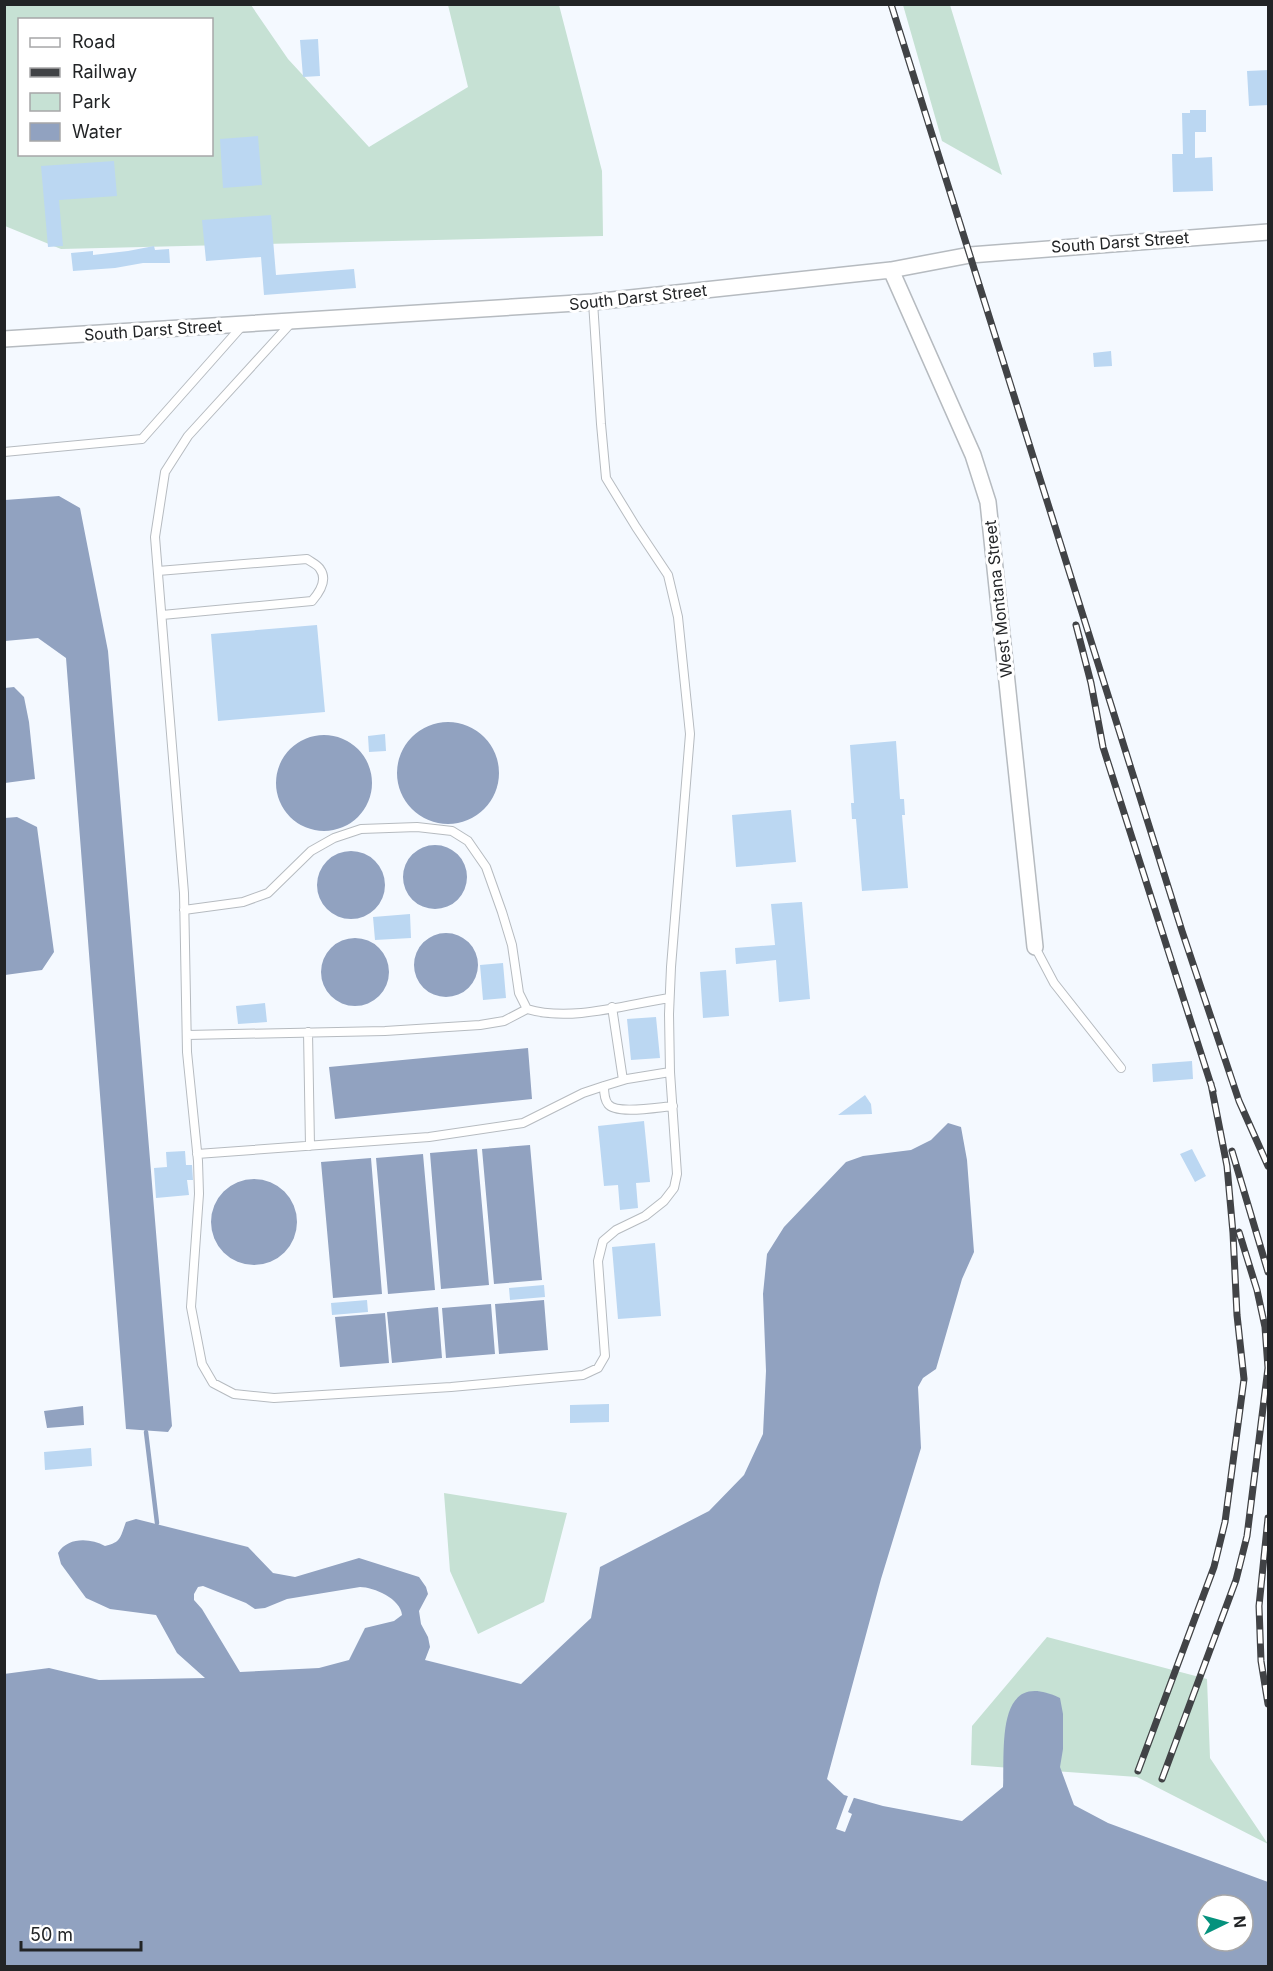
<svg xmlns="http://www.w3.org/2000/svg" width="1273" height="1971" viewBox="0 0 1273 1971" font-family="Inter,sans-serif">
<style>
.green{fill:#c6e1d4;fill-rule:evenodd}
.water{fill:#91a2c0;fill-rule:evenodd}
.pier{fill:#f4f9ff}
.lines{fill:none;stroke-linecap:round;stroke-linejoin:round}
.stream{stroke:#91a2c0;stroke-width:4.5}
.building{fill:#bbd7f2}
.service-casing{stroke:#b6bbc0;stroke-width:10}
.minor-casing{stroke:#b6bbc0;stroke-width:18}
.service{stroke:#fff;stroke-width:8}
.minor{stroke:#fff;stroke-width:15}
.rail-casing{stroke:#414346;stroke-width:7}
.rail{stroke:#fff;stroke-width:4.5;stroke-dasharray:14;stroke-linecap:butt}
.labels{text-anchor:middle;stroke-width:6;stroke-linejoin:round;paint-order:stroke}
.street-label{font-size:16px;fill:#222426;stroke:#fff}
</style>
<rect width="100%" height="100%" fill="#f4f9ff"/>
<!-- green -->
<path class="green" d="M4,5H251L288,59L369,147L468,87L448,5H559L602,171L603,236L61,249L5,226ZM20,20H212V154H20Z
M903,5H950L1002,175L942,141Z
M444,1493L567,1513L544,1602L478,1634L450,1571Z
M1047,1637L1207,1679L1210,1758L1268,1844L1137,1777L971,1765L972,1726Z"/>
<!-- water -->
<path class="water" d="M59,496L80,508L108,651L172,1426L168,1432L126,1429L66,658L38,638L5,641V500Z
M14,687L24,697L29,722L35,779L5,783V688Z
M397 773a51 51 0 1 1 102 0a51 51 0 1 1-102 0Z
M276 783a48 48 0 1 1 96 0a48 48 0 1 1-96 0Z
M17,817L37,827L54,952L42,970L5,975V818Z
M403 877a32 32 0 1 1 64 0a32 32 0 1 1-64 0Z
M317 885a34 34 0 1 1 68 0a34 34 0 1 1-68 0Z
M414 965a32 32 0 1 1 64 0a32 32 0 1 1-64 0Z
M321 972a34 34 0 1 1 68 0a34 34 0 1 1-68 0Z
M528,1048L532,1099L335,1119L329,1067Z
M948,1123L961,1127L967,1160L974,1252L962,1279L936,1369L923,1378L918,1387L921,1448L881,1579L827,1779L844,1795L883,1806L962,1821L1003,1787C1005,1747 995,1667 1060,1698L1063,1714V1749L1060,1767L1074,1805L1108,1823L1268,1882V1966H5L4,1674L49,1668L99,1680L205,1678L177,1653L156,1615L110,1609L86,1598L61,1564L58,1553C68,1537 90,1538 105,1546C122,1542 120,1537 126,1522L136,1519L248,1547L273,1573L295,1577L359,1558L419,1577L426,1587L428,1594L419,1611L421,1624L428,1637L430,1647L425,1660L521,1684L591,1618L600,1567L709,1511L744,1475L763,1434L766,1371L763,1294L767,1254L784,1227L846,1162L863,1156L911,1150L931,1140ZM203,1586L246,1603L255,1609L265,1608L287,1599L360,1587C374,1587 401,1599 402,1615L394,1621L365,1628L349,1660L319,1668L240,1672L202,1609L194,1600V1594L198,1587ZM1207,1905H1243V1941H1207Z
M530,1145L542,1280L494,1284L482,1149Z
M477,1149L489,1285L441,1289L430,1153Z
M423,1154L435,1290L388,1294L376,1158Z
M371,1158L382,1294L333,1298L321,1162Z
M211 1222a43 43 0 1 1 86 0a43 43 0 1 1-86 0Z
M544,1300L548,1350L499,1354L495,1304Z
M491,1304L495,1354L446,1358L442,1308Z
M438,1307L442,1358L392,1363L387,1312Z
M385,1313L389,1363L340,1367L335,1317Z
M83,1406L84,1425L47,1428L44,1411Z"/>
<!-- pier -->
<path class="pier" d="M849,1793L855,1795L848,1812L852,1814L845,1832L836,1829Z"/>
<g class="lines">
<!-- stream -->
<path class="stream" d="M146,1432L157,1523"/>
</g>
<!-- building -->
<path class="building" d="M318,39L320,76L303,77L300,40Z
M1269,70V105L1249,106L1247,71Z
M1190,110H1206V132H1195V158L1212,157L1213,191L1173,192L1172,154H1183L1182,113H1190Z
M258,136L262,185L223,188L220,139Z
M114,161L117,196L59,200L63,246L48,247L41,166Z
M271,215L276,275L354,269L356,288L264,295L261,257L206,261L202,220Z
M154,246L155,250L169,249L170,263H143L115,268L73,271L71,253L93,251V255L128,251Z
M1111,351L1112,366L1094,367L1093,353Z
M317,625L325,712L218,721L211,634Z
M385,734L386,751L369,752L368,736Z
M896,741L900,799H904L905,815H902L908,888L862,891L856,819H852L851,803H854L850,745Z
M791,810L796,862L736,867L732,815Z
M802,902L810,999L779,1002L776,960L736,964L735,948L775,945L771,904Z
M410,914L411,938L375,940L373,917Z
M503,963L506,998L483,1000L480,965Z
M726,970L729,1016L703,1018L700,972Z
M265,1003L267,1022L238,1024L236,1006Z
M656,1017L660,1058L631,1060L627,1019Z
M1192,1061L1193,1079L1153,1082L1152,1064Z
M865,1095L871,1104L872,1114L838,1115Z
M644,1121L650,1182L636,1183L638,1208L620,1210L618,1185L604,1186L598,1126Z
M1192,1149L1206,1176L1195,1182L1180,1154Z
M185,1151L186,1165H192L193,1180H187L189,1195L156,1198L154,1168L167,1167L166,1152Z
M655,1243L661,1316L618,1319L612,1247Z
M544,1285L545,1297L510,1300L509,1288Z
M367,1300L368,1312L332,1315L331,1303Z
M609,1404V1422L570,1423V1405Z
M91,1448L92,1466L45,1470L44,1452Z"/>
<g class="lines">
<!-- service casing -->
<g class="service-casing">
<path id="service" d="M292,322L188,436L165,472L155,537L184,893L187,1052L198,1161L199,1194L191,1307L202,1364L213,1383L234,1394L274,1398L451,1387L583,1375L598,1368L605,1356L598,1261L603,1241L616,1230L645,1216L664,1201L674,1188L677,1174L670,1072L669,1014L671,967L690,734L678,617L668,575L636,527L606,478L601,424L593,302
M4,452L142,439L242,326
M158,571L307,559C311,562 318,565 320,569C328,580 319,593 312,601L162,615
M184,910L243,902L268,893L311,851L334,838L361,829L417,827L452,831L468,841L486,867L502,912L512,945L519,993L527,1009C570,1022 625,1005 669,998
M1035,947L1054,983L1121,1068
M612,1007L623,1080
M308,1032L310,1146
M187,1035L385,1031L480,1025L504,1021L527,1009
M604,1086C604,1091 604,1099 608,1104C616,1115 659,1107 673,1106
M197,1154L429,1137L523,1123L583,1093L604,1086L627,1079L670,1072"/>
</g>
<!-- minor casing -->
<g class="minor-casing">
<path id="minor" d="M891,270L973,455L988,502L1035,947
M4,339L593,302L891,270L970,255L1268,232"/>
</g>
<!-- service -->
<use href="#service" class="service"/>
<!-- minor -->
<use href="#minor" class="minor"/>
<!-- rail casing -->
<g class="rail-casing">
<path id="rail" d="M891,4L1182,931L1239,1101L1268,1166
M1076,625L1091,683L1103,747L1213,1091
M1232,1151L1268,1272
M1268,1518L1259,1606L1261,1661L1268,1704
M1138,1771L1214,1567L1225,1522L1244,1379L1237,1315L1233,1233L1227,1166L1211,1084
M1162,1779L1236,1580L1247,1536L1268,1368L1265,1327L1257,1290L1239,1232"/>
</g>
<!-- rail -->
<use href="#rail" class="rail"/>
</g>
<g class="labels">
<!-- street labels -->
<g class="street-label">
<text transform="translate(1120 242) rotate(-4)" y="6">South Darst Street</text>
<text transform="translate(638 297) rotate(-6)" y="6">South Darst Street</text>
<text transform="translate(153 330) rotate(-4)" y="6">South Darst Street</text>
<text transform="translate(998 599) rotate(-96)" y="6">West Montana Street</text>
</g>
</g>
<!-- border -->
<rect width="1273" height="1971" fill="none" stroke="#222426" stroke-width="12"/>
<!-- legend -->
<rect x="18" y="18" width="195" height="138" fill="#ffffff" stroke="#a7a7a8" stroke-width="1.5"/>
<rect x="30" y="38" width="30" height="9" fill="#ffffff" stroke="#a7a7a8" stroke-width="1.5"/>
<text x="72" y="48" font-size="18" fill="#222426">Road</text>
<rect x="30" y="68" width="30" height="9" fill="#414346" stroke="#a7a7a8" stroke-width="1.5"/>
<text x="72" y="78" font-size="18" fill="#222426">Railway</text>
<rect x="30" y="93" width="30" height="18" fill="#c6e1d4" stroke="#a7a7a8" stroke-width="1.5"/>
<text x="72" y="108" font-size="18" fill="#222426">Park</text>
<rect x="30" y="123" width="30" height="18" fill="#91a2c0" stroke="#a7a7a8" stroke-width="1.5"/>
<text x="72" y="138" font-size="18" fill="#222426">Water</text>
<!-- north arrow -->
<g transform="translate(1225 1923) rotate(85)"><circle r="28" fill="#ffffff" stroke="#a7a7a8" stroke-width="1.5"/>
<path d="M0-4.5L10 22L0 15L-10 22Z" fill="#05927d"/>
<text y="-9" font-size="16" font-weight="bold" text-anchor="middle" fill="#222426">N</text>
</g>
<!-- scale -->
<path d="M21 1941v9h120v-9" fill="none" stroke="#222426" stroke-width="3"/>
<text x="30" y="1941" font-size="18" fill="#222426" stroke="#ffffff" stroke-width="4.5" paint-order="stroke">50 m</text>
</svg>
